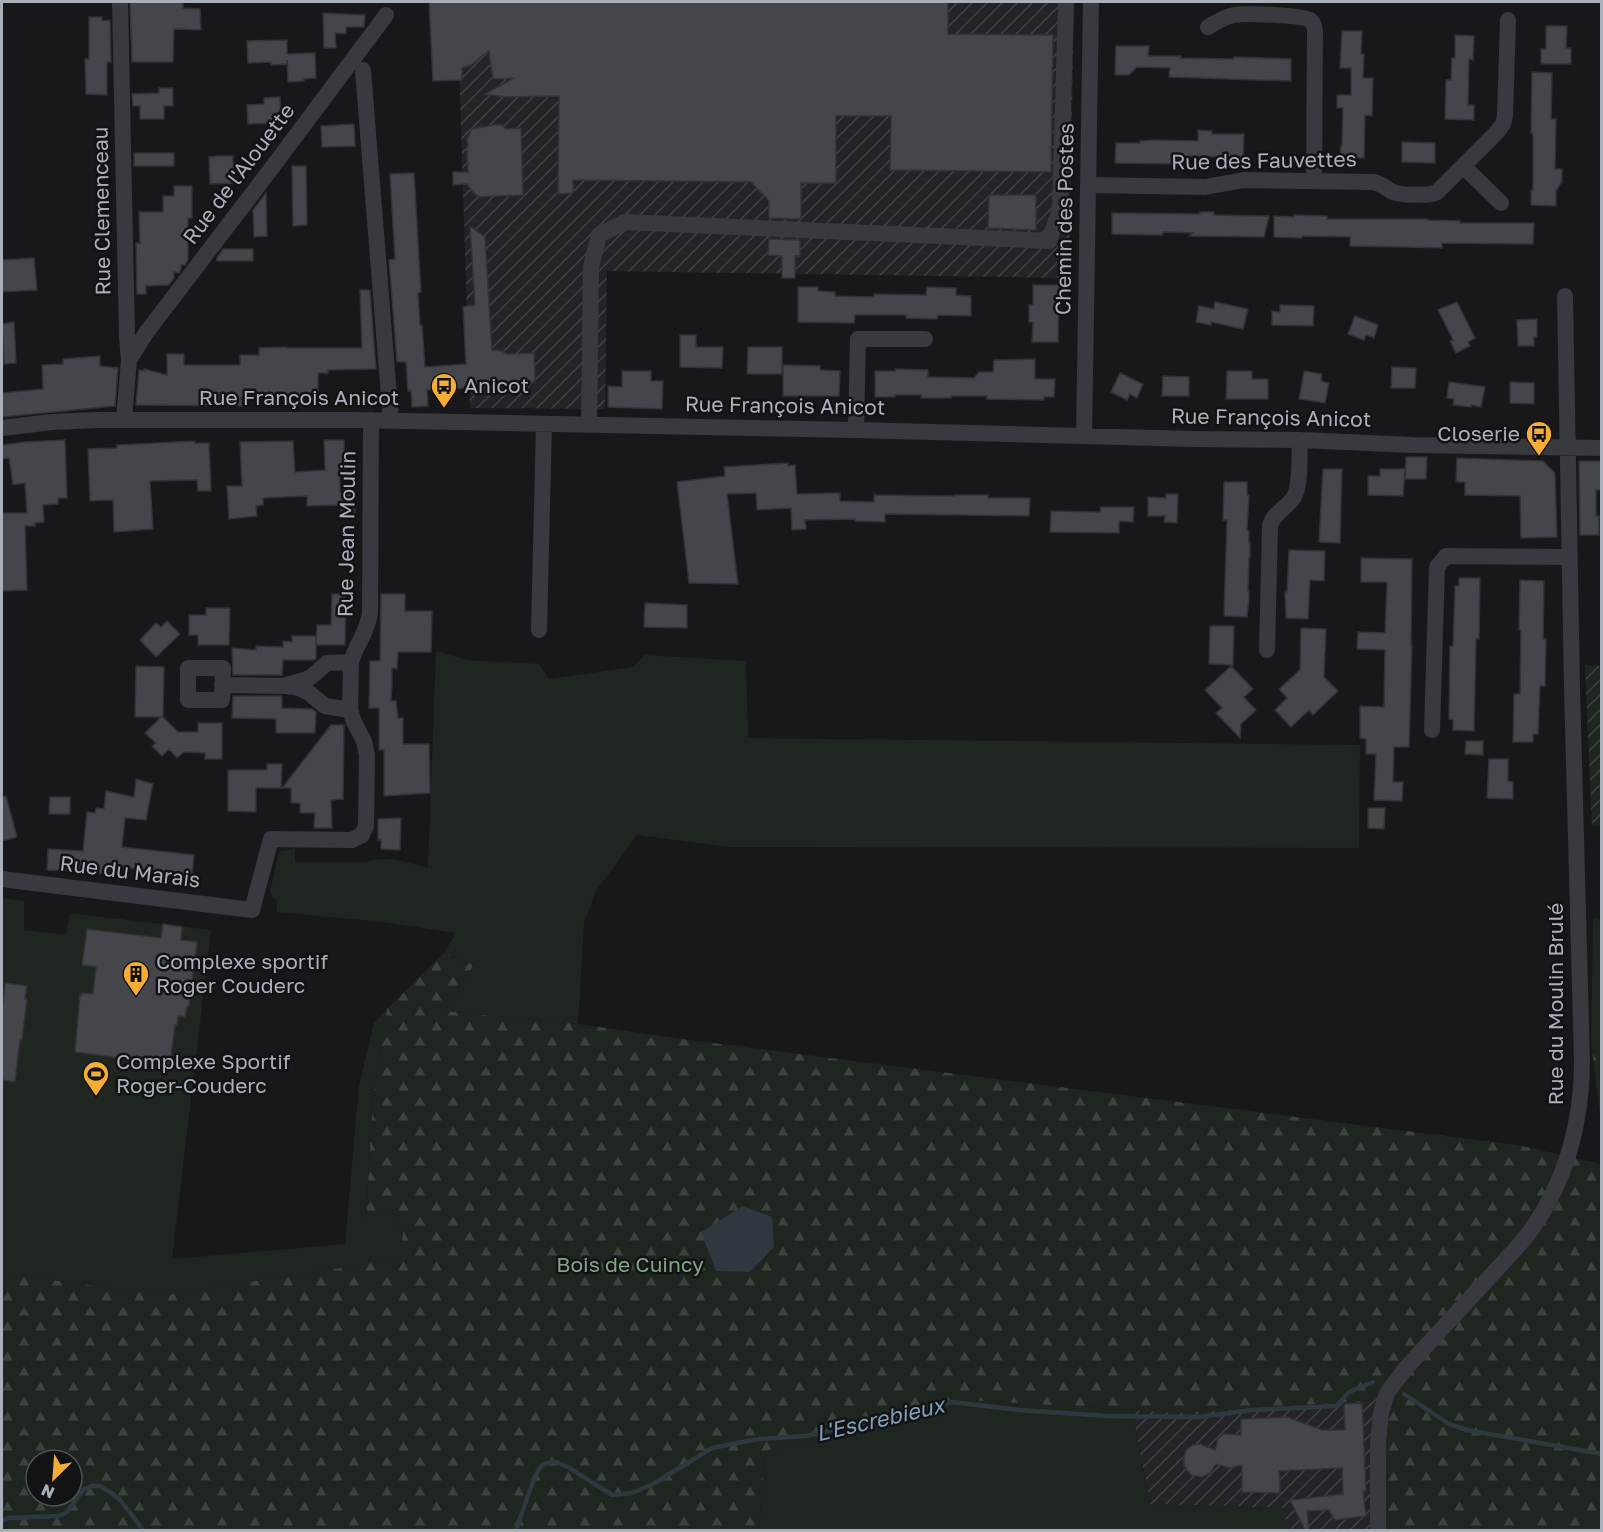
<svg xmlns="http://www.w3.org/2000/svg" width="1603" height="1532" viewBox="0 0 1603 1532" font-family="'Golos Text',sans-serif">
<style>
.industrial{fill:url(#industrial-furrows)}
.grass{fill:#1e261f}
.forest{fill:url(#forest-firs);fill-rule:evenodd}
.garden{fill:url(#garden-furrows)}
.water{fill:#2e383f}
.lines{fill:none;stroke-linecap:round;stroke-linejoin:round}
.stream{stroke:#2e383f;stroke-width:4.5}
.building{fill:#44464b;stroke:#323237;stroke-width:1.5}
.minor{stroke:#393a40;stroke-width:16}
.labels{text-anchor:middle;stroke-width:5;stroke-linejoin:round;paint-order:stroke}
.street-label{font-size:21px;fill:#aab0ba;stroke:#131316}
.poi-label{font-size:21px;fill:#aab0ba;stroke:#131316;text-anchor:start}
.park-label{font-size:21px;fill:#81a682;stroke:#131316}
.water-label{font-size:22px;font-style:italic;fill:#819fb6;stroke:#131316}
</style>
<defs>
<pattern id="industrial-furrows" width="10" height="10" patternUnits="userSpaceOnUse" patternTransform="scale(1.5)"><rect width="10" height="10" fill="#242428"/><path d="M-1 1l2-2M0 10L10 0M9 11l2-2" fill="none" stroke="#414145"/></pattern>
<pattern id="forest-firs" width="22" height="20" patternUnits="userSpaceOnUse" patternTransform="scale(1.5)"><rect width="22" height="20" fill="#1e261f"/><path d="M5 1l3.5 6h-7zM16 11l3.5 6h-7z" fill="#3c433d"/></pattern>
<pattern id="garden-furrows" width="10" height="10" patternUnits="userSpaceOnUse" patternTransform="scale(1.5)"><rect width="10" height="10" fill="#1e261f"/><path d="M-1 1l2-2M0 10L10 0M9 11l2-2" fill="none" stroke="#3c433d"/></pattern>
</defs>
<rect width="100%" height="100%" fill="#18181b"/>
<!-- industrial -->
<path class="industrial" d="M457,2H1074L1069,278L607,271L605,409L470,408Z
M1389,1399L1386,1530H1286L1284,1508L1150,1504L1132,1410L1179,1413Z"/>
<!-- grass -->
<path class="grass" d="M436,651L467,660L539,664L549,679L633,667L645,655L746,661L748,738L1360,745L1359,848L729,847L637,835L596,891L584,923L578,1024L444,1011L474,965L444,953L456,933L382,922L277,912V901L272,896L270,890L279,853L281,851L295,849V862H367C388,854 408,863 428,868Z
M2,898L24,901V930L66,935L70,913L211,930L172,1259L345,1244L359,1085L374,1023L387,1009L373,1096L366,1219L393,1210L403,1234L400,1259L165,1295L51,1280L2,1271Z
M1593,918L1601,919V1042L1591,1041Z
M970,1400L1132,1410L1150,1504L1285,1508L1286,1530H747L759,1527L765,1451Z"/>
<!-- forest -->
<path class="forest" d="M444,953L474,965L444,1011L578,1024L689,1040L1517,1145L1601,1164V1530H1386L1384,1458L1389,1399L1179,1413L970,1400L765,1451L759,1527L747,1530H2V1271L51,1280L165,1295L399,1259L403,1234L393,1210L366,1220L373,1096L387,1009ZM36,1460H72V1496H36Z
M1591,1041L1601,1042V1122Z"/>
<!-- garden -->
<path class="garden" d="M1585,665L1601,666V826H1592Z"/>
<!-- water -->
<path class="water" d="M743,1206L772,1217L774,1247L750,1272L716,1271L701,1232Z"/>
<g class="lines">
<!-- stream -->
<path class="stream" d="M1404,1394L1449,1424L1467,1430L1602,1454
M2,1521L8,1518L59,1516L67,1512L83,1490L92,1486H100L113,1494L121,1501L143,1530
M516,1530L535,1476L542,1465L553,1461L568,1467L612,1495L632,1493L653,1484L712,1448L758,1439L806,1436L952,1402L1019,1410L1107,1416L1200,1417L1252,1410L1336,1406L1349,1392L1373,1382"/>
</g>
<!-- building -->
<path class="building" d="M130,2H183V8L200,9L201,30L174,29L173,62H132Z
M429,2H948V34L1053,35L1051,172L890,170L891,116H836V183H801V219L769,218V201L751,182L573,180V193L558,194L559,96L507,97L485,94L514,78L494,79L492,73L489,51L471,65L462,68V80L433,81Z
M323,13L365,15L364,27H346V34L335,33L336,48H324Z
M89,17H102V21L110,20L111,62H107V95L86,94L85,59H89Z
M1546,26H1567L1566,48H1571V64H1541V49H1546Z
M1342,31H1362L1361,54H1364L1363,78H1373L1372,116L1365,115L1364,158H1340L1341,145H1342L1343,108H1337V95H1351V68H1340Z
M1455,35L1474,36L1473,60L1469,59L1468,105H1474V120L1445,119L1446,80H1451L1452,58H1455Z
M287,40V54L315,53L316,78L304,79V81L288,82L287,60V64L271,65V62L248,63L247,41Z
M1116,46H1149L1148,56H1181L1180,58L1233,59L1234,57L1291,59V81L1169,77L1170,68L1137,67L1129,75H1115Z
M1532,72L1552,73L1551,119H1556L1555,169H1562V181L1556,191V206L1531,205V190H1533V133H1531Z
M159,88H173V106H164V119H140V106H133L132,94L159,93Z
M280,97L281,123L248,124L247,105L264,104V98Z
M354,124L355,146L322,147L321,126Z
M494,125H503L506,129L521,128L523,195L479,197L472,191L467,184L453,185V172H468L467,150L468,144L467,139L472,129Z
M1198,130L1212,131V134H1244L1243,160H1229V157L1190,156V162H1173V164L1115,163L1116,143H1140V141L1156,140L1198,141Z
M1402,142L1435,143V163L1402,162Z
M134,153H174V166H134Z
M217,156H233V163H235V183L210,184L209,157Z
M292,166H306L307,225L293,226Z
M414,173L421,292L418,293L420,325H422L425,367L466,364L463,307L475,305L470,226L485,237L492,350L502,351L506,354L534,353L535,382L468,385L469,388L427,390L428,406L412,407L411,390L408,391L406,362H397L389,260L395,259L390,174Z
M174,186H192V218H188V260L185,265H181V269L179,273L174,272V278L169,285L146,286V294H137L136,243H140L139,212H163V196H174Z
M266,193L267,236L254,237L253,210Z
M989,195H1036V230L988,228Z
M1200,212H1214V215L1269,216L1264,237L1189,236L1193,233L1163,232L1162,235L1112,234V213L1200,214Z
M1294,215L1327,216V219H1428V220L1460,221V223H1534L1533,244L1442,243V248L1405,247L1350,246V237L1302,236V238L1274,237V216L1294,217Z
M769,239L800,240V256H795V278H782V256L768,255Z
M223,249H253V261H217V258Z
M34,258L37,290L2,292V260Z
M1033,285H1059L1058,342H1032L1033,322H1029V305H1033Z
M798,287H818V291L835,292V296L874,297V294L926,295L927,287L956,288V295L971,296V316L938,315L937,319L906,318V315H855L854,323L798,322Z
M360,290H370L376,369L328,370V373H318V396L241,398L242,406L136,405L139,370L144,371V369L167,375V354H184V365H240V355H259V348L286,347V348H362Z
M1215,302L1248,309L1243,329L1211,322V325L1196,322L1199,306L1214,309Z
M1457,302L1475,338L1468,342L1470,346L1456,353L1450,341L1453,340L1438,310Z
M1280,305L1314,306L1313,326L1272,325V311L1280,312Z
M1355,316L1378,325L1374,338L1366,335L1364,340L1348,334Z
M1537,319V337H1534V346H1518L1517,320Z
M14,322L16,363L4,364L2,324Z
M680,335H696V347H723L722,368L680,367Z
M748,347H782V374H747Z
M100,356V366L118,368L115,406L2,417V393L43,389L42,365L63,364V359Z
M1035,359V379H1055L1054,397H1044V400L987,399V396H951V398H921V395H895V397H875V371H895V369L928,370V377L974,378L979,372H993L994,360Z
M783,365L820,366V370L840,371L839,396H783Z
M1392,367L1416,368L1415,388H1391Z
M622,371H651V381H663L662,409L608,407V386L622,387Z
M1227,371H1252V379H1268V399H1226Z
M1304,371L1322,374L1321,381L1329,383L1325,403L1299,399Z
M1120,373L1143,384L1137,398L1130,394L1127,400L1111,392Z
M1163,376L1189,377V396H1162Z
M1449,382L1485,387L1481,407L1471,405V407L1453,405L1454,399L1447,398Z
M1510,382L1534,383V404L1510,403Z
M65,440L67,498H58V504L43,505L44,522L35,523V526H25L27,590L2,591V513H27L25,483L13,485L9,458L2,459V445L25,442Z
M324,440H344L345,466H340V492H354L355,515L341,516V505L307,506V496L263,498V505L256,506L257,516L229,519L227,486H242L240,442L293,441L295,472L325,470Z
M195,441V443H209L211,491H198L197,480L150,481L153,529L114,532L113,500L90,501L88,449L117,448V445Z
M1406,457H1427L1426,479H1405Z
M1457,458L1543,461L1555,473L1557,537L1521,538L1520,496L1465,495V482H1456Z
M1579,461H1602L1601,490H1596V516H1599V535H1580Z
M788,463V466L795,465L797,494L840,493V501L874,502V495L954,496V495H988V498H1030L1029,516L885,514V522L855,521V519L805,520L806,529L792,530L791,508L757,510L756,493L727,494L738,584L689,583L677,482L725,476L724,467Z
M1323,469H1342L1340,543L1319,542Z
M1380,469H1405L1403,496L1368,495V476H1380Z
M1224,482H1247V495H1249L1247,530L1249,531V543H1250V557H1249L1248,591H1249V598L1247,617L1224,616L1227,520H1223Z
M1166,494H1178L1177,523L1164,522L1165,516H1148V497L1166,498Z
M1101,507H1134L1133,522L1119,521V533L1050,532L1051,511L1100,512Z
M1289,550L1325,551L1324,581L1310,580L1308,619L1286,618L1285,592H1287Z
M1361,558L1412,559L1411,645H1412L1409,747H1394L1393,782H1403L1402,801L1374,800L1376,754H1366V739L1360,738V706L1384,707L1385,650L1357,649L1358,632L1385,633L1387,582H1361Z
M1459,578H1480L1479,639H1476L1474,731L1453,730V720L1449,719L1450,646H1453L1455,586H1459Z
M1520,580L1544,581L1543,639H1546L1545,686H1540L1538,734H1533V742H1513L1514,694H1520L1521,630H1519Z
M332,594H346L345,645H316L317,625H331Z
M381,594H405V611H432L431,652H398L397,669L392,668V685L391,701H396L398,718H403V744H429L430,793L384,796V750H379V708H369L370,661H380Z
M645,603L687,605V628L644,627Z
M206,608H230L229,645H198V635H189V615H206Z
M167,621L180,634L156,657L140,640L156,623L161,627Z
M1210,626H1234L1233,665L1209,664Z
M1301,628L1326,629L1324,677L1338,691L1313,715L1309,710L1291,727L1275,710L1287,698L1279,689L1300,670Z
M292,636H316V658L314,660H283L282,675H233L232,648L256,650V646L283,647V641L292,642Z
M136,666L164,667L163,717L178,732H198V723H222V759H205V753L184,752L177,758L169,749L162,756L152,746L156,743L145,733L161,717H135Z
M1231,666L1253,689L1244,697L1256,710L1241,724L1240,738L1216,713L1222,708L1205,690Z
M233,696H282V708L312,709L316,712L315,733H276V719L232,718Z
M331,725H344L343,799L331,800L332,828H314L315,813H300V803H291V788H282Z
M1466,741H1483V755L1465,754Z
M1489,759H1508V781L1513,782V799L1487,798Z
M267,764H282L281,788H256V812L228,811V770H267Z
M136,779L153,784L146,820L125,818L122,847L194,855L192,875L110,866L109,874L77,871L47,870L48,849L83,851L87,812L95,813L96,808L104,809L106,791L134,797Z
M6,796L17,837L2,841V797Z
M50,797H70V814H49Z
M1368,808H1385L1384,829L1368,828Z
M401,818L400,850L381,849V840H378V819Z
M163,924L182,927L181,940L197,942L189,1006H187L185,1017L178,1016L177,1025H175L170,1065L75,1052L80,994L82,995V993L93,994L96,967L82,965L87,929L161,938Z
M5,983L27,986L25,999H27L22,1040H20L15,1082L2,1080V1010Z
M1362,1403L1366,1491H1363L1366,1516L1335,1520L1329,1510L1307,1511L1309,1530H1305L1290,1500L1343,1494L1342,1468L1279,1471L1280,1493L1242,1492V1465L1230,1468L1216,1464L1210,1473L1202,1477L1191,1475L1184,1466V1455L1187,1449L1193,1445L1200,1444L1215,1450L1218,1439L1223,1434L1241,1435V1419L1287,1417L1322,1430H1345L1344,1404Z"/>
<g class="lines">
<!-- minor -->
<path class="minor" d="M120,2L127,337L129,360L124,419
M1208,27C1216,22 1225,17 1234,15C1244,13 1303,15 1310,20C1314,23 1315,28 1315,32L1314,180
M363,70L391,421
M1463,166L1501,203
M1088,185L1205,187L1244,180L1373,182C1381,183 1384,187 1391,191C1399,196 1423,195 1432,194L1437,192L1497,132L1503,124L1505,116L1508,20
M129,360L146,333L271,169L386,15
M589,425L591,267L599,235L625,222L1049,241L1060,210L1066,2
M2,428L52,422L97,420H354L856,430L1194,439L1300,440L1414,445L1602,448
M856,430L858,339H925
M1084,436L1091,2
M539,630L544,424
M1267,650L1270,526C1273,513 1287,508 1294,497C1301,485 1299,455 1300,440
M188,668H223L222,700H188Z
M222,685L284,686L296,687L308,692L325,706L350,710
M286,685L304,680L311,677L327,663L351,662
M1432,730L1437,567L1446,556L1570,557
M2,879L252,910L271,839L352,840L362,835L366,826L367,755L364,741L354,722L350,710L351,662C356,644 367,634 370,613L371,420
M1378,1530V1443L1381,1413L1387,1393L1405,1369C1432,1340 1459,1310 1486,1281C1501,1264 1518,1248 1531,1230C1566,1181 1582,1122 1582,1062L1572,688L1565,296"/>
</g>
<!-- icons -->
<defs>
<g id="bus-pin" transform="scale(1.35)"><path d="M0 17L-7.5 6A9.5 9.5 0 1 1 7.5 6Z" fill="#f5ad36" stroke="#131316"/><path d="M-5-6H5V4H4V6H2V4H-2V6H-4V4H-5ZM-3.5-4V0h7V-4ZM-3.5 1.2v1.5H-2V1.2ZM2 1.2v1.5H3.5V1.2Z" fill="#111"/></g>
<g id="building-pin" transform="scale(1.35)"><path d="M0 17L-7.5 6A9.5 9.5 0 1 1 7.5 6Z" fill="#f5ad36" stroke="#131316"/><path d="M-4-6H4V6H1V3H-1V6H-4ZM-2.5-4.3h1.7v1.8h-1.7ZM.8-4.3h1.7v1.8H.8ZM-2.5-1h1.7V.8h-1.7ZM.8-1h1.7V.8H.8Z" fill="#111"/></g>
<g id="stadium-pin" transform="scale(1.35)"><path d="M0 17L-7.5 6A9.5 9.5 0 1 1 7.5 6Z" fill="#f5ad36" stroke="#131316"/><path d="M0-5a6.5 5 0 1 0 0 10a6.5 5 0 1 0 0-10ZM-3.5-1.8h7v3.6h-7Z" fill="#111"/></g>
</defs>
<g fill-rule="evenodd">
<use href="#bus-pin" x="444" y="386"/>
<use href="#bus-pin" x="1539" y="434"/>
<use href="#building-pin" x="136" y="974"/>
<use href="#stadium-pin" x="96" y="1074"/>
</g>
<g class="labels">
<!-- street labels -->
<g class="street-label">
<text transform="translate(1264 161) rotate(-1)" y="7">Rue des Fauvettes</text>
<text transform="translate(239 174) rotate(-53)" y="7">Rue de l'Alouette</text>
<text transform="translate(102 211) rotate(-91)" y="7">Rue Clemenceau</text>
<text transform="translate(1065 219) rotate(-89)" y="7">Chemin des Postes</text>
<text x="299" y="405">Rue François Anicot</text>
<text transform="translate(785 406) rotate(1)" y="7">Rue François Anicot</text>
<text transform="translate(1271 418) rotate(1)" y="7">Rue François Anicot</text>
<text transform="translate(347 534) rotate(-89)" y="7">Rue Jean Moulin</text>
<text transform="translate(130 872) rotate(7)" y="7">Rue du Marais</text>
<text transform="translate(1556 1004) rotate(-90)" y="7">Rue du Moulin Brulé</text>
</g>
<!-- poi labels -->
<g class="poi-label">
<text x="464" y="393">Anicot</text>
<text x="1520" y="441" text-anchor="end">Closerie</text>
<text x="156" y="969">Complexe sportif<tspan x="156" dy="24">Roger Couderc</tspan></text>
<text x="116" y="1069">Complexe Sportif<tspan x="116" dy="24">Roger-Couderc</tspan></text>
</g>
<!-- park labels -->
<g class="park-label">
<text x="630" y="1272">Bois de Cuincy</text>
</g>
<!-- water labels -->
<g class="water-label">
<text transform="translate(880 1419) rotate(-13)" y="8">L'Escrebieux</text>
</g>
</g>
<!-- border -->
<rect width="1603" height="1532" fill="none" stroke="#aab0ba" stroke-width="6"/>
<!-- north arrow -->
<g transform="translate(54 1478) rotate(205)"><circle r="28" fill="#131316" stroke="#4f5258" stroke-width="1.5"/>
<path d="M0-4.5L10 22L0 15L-10 22Z" fill="#f5ad36"/>
<text y="-9" font-size="16" font-weight="bold" text-anchor="middle" fill="#aab0ba">N</text>
</g>
</svg>
